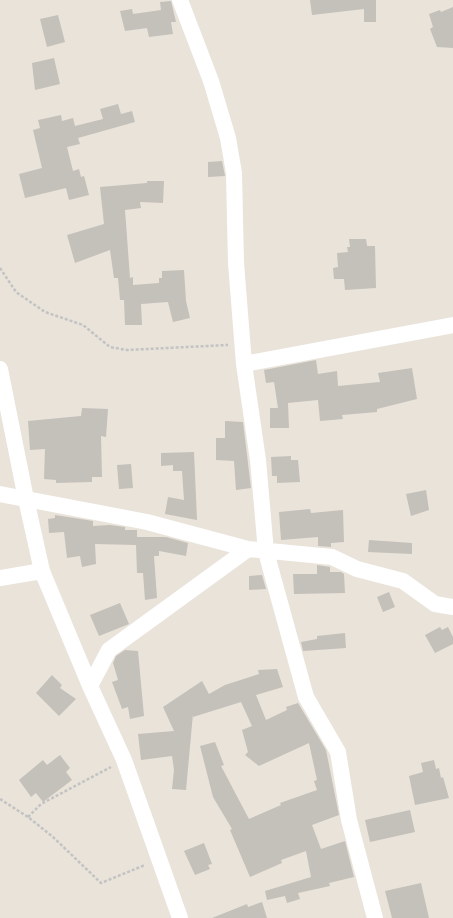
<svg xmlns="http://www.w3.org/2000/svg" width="453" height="918" viewBox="0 0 453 918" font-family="Arial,sans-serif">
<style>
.building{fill:#c4c0ba}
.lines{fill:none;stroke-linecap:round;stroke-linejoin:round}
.path{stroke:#c3c3c3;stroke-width:2.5;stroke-dasharray:3 2;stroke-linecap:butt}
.street{stroke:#fff;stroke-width:16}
</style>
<rect width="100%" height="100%" fill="#e9e3da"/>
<!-- building -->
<path class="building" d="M310,0H376V22H364V9L312,15Z
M171,1L176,22H171L173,34L149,37L147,28L125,31L120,11L132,9L133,14L161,10L160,2Z
M453,7V48L437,47L430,29L433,27L429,14L440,10L441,12Z
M58,15L65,42L47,47L40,19Z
M54,58L60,84L35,90L32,63Z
M118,104L121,114L132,111L135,122L78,138L80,144L67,147L73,171L79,169L81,177L84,176L89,195L69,200L66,188L25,198L19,174L42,168L33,130L40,128L38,120L61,115L62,121L73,118L75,126L103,119L100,109Z
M222,161L225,176L208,177V162Z
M147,181H164L163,203L140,202L141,208L125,210L130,278L133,277V285L159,283V278H162V271L184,270L186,301L190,318L173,322L168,302L141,304L142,325H125L124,300H120L118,278H114L110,250L75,263L67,235L104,224L100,187L147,183Z
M349,239H366L367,246H375L376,288L345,290L344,279H334L333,268L338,267L337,253L348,252L347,247H350Z
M316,360L318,374L337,371L338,386L380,382L378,373L412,368L417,399L377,409V412L342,415L343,419L320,421L318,400L288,403L289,428H270V408H278L274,382L266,383L264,370Z
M82,408L108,409L106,437L101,436L102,477H92V482L56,483V480L44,479L45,449L30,450L28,421L81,416Z
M225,421L243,422L251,488L236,490L234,461L216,460V438H225Z
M194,452L197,520L165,514L168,497L184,500L182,471H173V465L161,466V453Z
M291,456V460H298L300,482L277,483V476H272L271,457Z
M131,464L133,488L119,489L117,465Z
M426,490L429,510L411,516L406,494Z
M310,509L311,513L343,510L344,542L331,543V547L318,546V537L281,540L279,512Z
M55,515L93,521V526L110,525L125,527V530H137V537H166L188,543L186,556L159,551V556H154L157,598L145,600L143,573H137L136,545L95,544L96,564L82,567L80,556L67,558L64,532L49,533L48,519L55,518Z
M369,540L412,543V554L368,552Z
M317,565L330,567V572H341L344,574L345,593L294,594L293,574H317Z
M262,575L266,589L249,590V576Z
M389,592L395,607L383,612L377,597Z
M120,603L129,624L99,636L90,615Z
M440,627L442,630L448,627L453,637V644L435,653L425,635Z
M345,633L346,648L303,651L301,642L317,639V636Z
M125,650L138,651L144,716L130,719L128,707L122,709L112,682L118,680L113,663L116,656Z
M277,669L283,687L256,695L266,720L287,710L286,707L298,703L326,750L339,815L312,825L321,849L345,841L354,877L329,883L330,886L298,893L300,899L287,903L285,896L267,900L265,891L311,877L306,851L281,860L282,863L250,877L230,830L232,829L213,797L200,746L215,742L224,765L221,766L249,819L281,805L280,803L317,790L314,781L317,780L309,743L259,766L245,755L248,752L242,730L252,726L241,702L193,717V714L186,790L172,789L174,770L172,756L141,760L138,734L174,731L163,707L202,681L209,694L225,685L259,674L258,670Z
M52,675L62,685L60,688L76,699L59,716L36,693Z
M60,755L70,768L66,772L72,780L43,802L36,793L31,797L19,780L43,760L47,765Z
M434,760L436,769L439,768L441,778L443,777L449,798L415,805L409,776L423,772L421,763Z
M410,810L415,832L370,842L365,820Z
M204,843L212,864L208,865L210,869L195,875L184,851Z
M421,883L429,918H392L385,891Z
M262,902L267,918H212L247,904L248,907Z"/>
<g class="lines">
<!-- path -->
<path class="path" d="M0,268L16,292L45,312L83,325L110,347L127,350L228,345
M0,799L28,817L53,837L101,883L145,865
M28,817L41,804L111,767"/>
<!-- street -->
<path class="street" d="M180,0L211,81L228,138L234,173L236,263L244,364L258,460L266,552L306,697L338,752L349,820L375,918
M244,364L453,325
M0,369L26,499L42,571L90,686L124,760L180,918
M0,494L147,522L248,549L332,557L357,569L403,581L435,604L453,607
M0,578L42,571
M90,686L109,650L248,549"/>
</g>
</svg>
